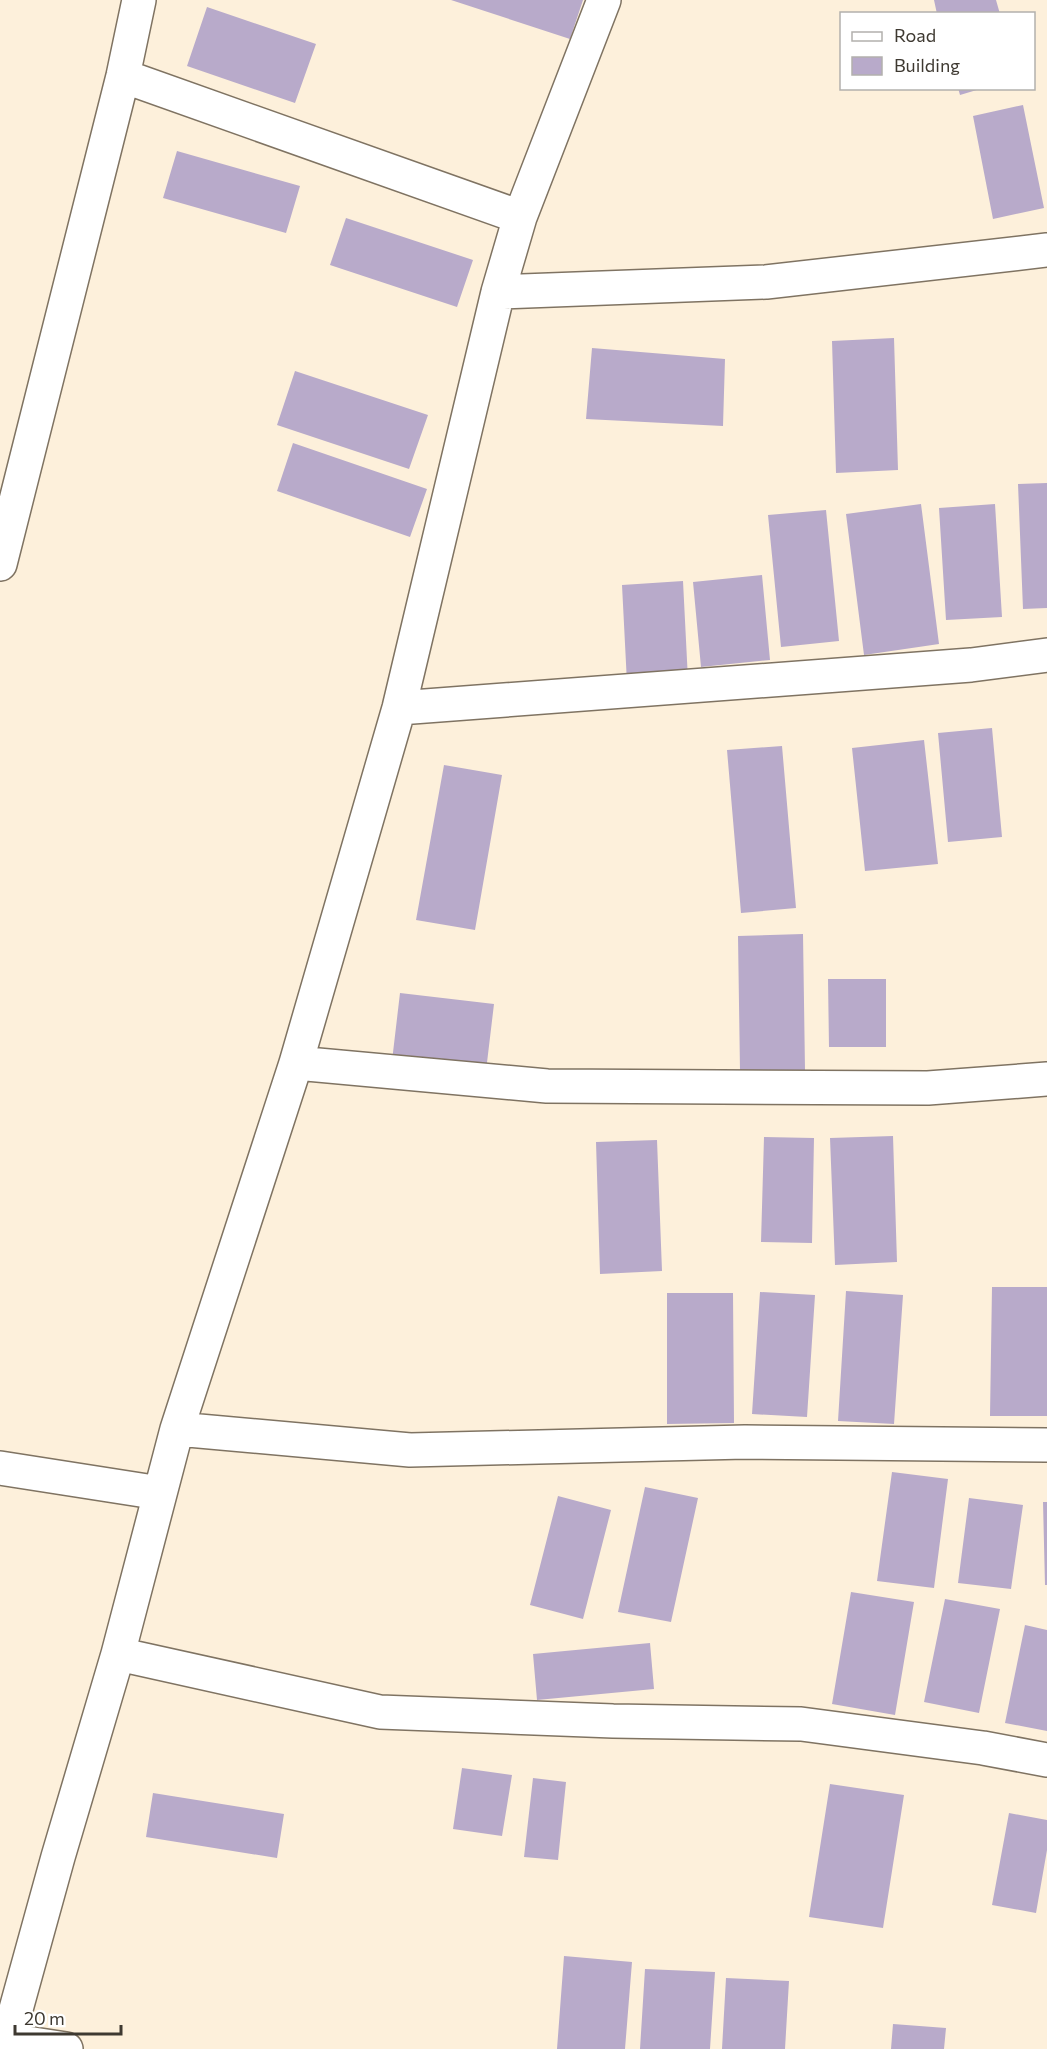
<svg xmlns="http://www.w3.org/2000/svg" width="1047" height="2049" viewBox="0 0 1047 2049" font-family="Commissioner,sans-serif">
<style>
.building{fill:#b8aaca}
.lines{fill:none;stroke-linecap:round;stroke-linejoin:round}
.minor-casing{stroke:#7f7362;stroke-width:36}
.minor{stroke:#fff;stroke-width:33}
</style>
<rect width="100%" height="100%" fill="#fdf0db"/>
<!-- building -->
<path class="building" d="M451,0H583L570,39Z
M934,0H996L1000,14H937Z
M207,7L316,44L295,103L187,66Z
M958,88H980V89L960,95Z
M1023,105L1044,208L993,219L973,116Z
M177,151L300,186L286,233L163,198Z
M346,218L473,260L457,307L330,265Z
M894,338L898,470L836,473L832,341Z
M592,348L725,359L723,426L586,419Z
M295,371L428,415L409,469L277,425Z
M293,443L427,489L410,537L277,491Z
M1047,483V608L1023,609L1018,484Z
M921,504L939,644L864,655L846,514Z
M995,504L1002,617L946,620L939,508Z
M826,510L839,641L781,647L768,515Z
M762,575L770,660L701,667L693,582Z
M683,581L688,680L627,683L622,585Z
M992,728L1002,837L948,842L938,733Z
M924,740L938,864L865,871L852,748Z
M782,746L796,908L741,913L727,750Z
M444,765L502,775L475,930L416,920Z
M803,934L805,1070L740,1071L738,936Z
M828,979H886V1047H829Z
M400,993L494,1004L486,1071L392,1061Z
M893,1136L897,1262L835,1265L830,1138Z
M764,1137L814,1138L812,1243L761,1242Z
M657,1140L662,1271L600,1274L596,1142Z
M992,1287H1047V1416H990Z
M846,1291L903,1295L894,1424L838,1421Z
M760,1292L815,1295L807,1417L752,1414Z
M667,1293H733L734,1423L667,1424Z
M892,1472L948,1479L934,1588L877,1581Z
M645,1487L698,1498L671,1622L618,1612Z
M558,1496L611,1510L583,1619L530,1605Z
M969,1498L1023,1505L1011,1589L958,1583Z
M1043,1502H1047V1585H1045Z
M851,1592L914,1602L895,1715L832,1704Z
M945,1599L1000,1609L979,1713L924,1702Z
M1025,1625L1047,1630V1731L1005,1723Z
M650,1643L654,1689L537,1700L533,1654Z
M462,1768L512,1775L502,1836L453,1829Z
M533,1778L566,1782L558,1860L524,1857Z
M830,1784L904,1795L883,1928L809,1917Z
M153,1793L284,1814L277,1858L146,1837Z
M1009,1813L1047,1820V1850L1036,1913L992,1905Z
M564,1956L632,1962L625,2049H557Z
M645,1969L715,1972L710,2049H640Z
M726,1978L789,1981L785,2049H722Z
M893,2024L946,2028L944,2049H891Z"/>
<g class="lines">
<!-- minor casing -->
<g class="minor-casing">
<path id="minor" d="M123,76L520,217
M498,292L766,282L1047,250
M0,564L123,76L139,0
M399,708L971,665L1047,655
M296,1063L547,1086L928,1088L1047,1079
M177,1429L410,1450L745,1442L1047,1445
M0,1468L160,1493
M118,1654L380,1712L613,1721L801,1724L983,1748L1047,1760
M7,2040L66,2049
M5,2049L58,1857L118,1654L177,1429L296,1063L399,708L498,292L520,217L604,0"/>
</g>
<!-- minor -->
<use href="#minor" class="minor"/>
</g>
<!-- legend -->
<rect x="840" y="12" width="195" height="78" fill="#ffffff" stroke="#b2b0ad" stroke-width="1.5"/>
<rect x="852" y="32" width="30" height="9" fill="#ffffff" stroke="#b2b0ad" stroke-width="1.5"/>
<text x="894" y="42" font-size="18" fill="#3e3931">Road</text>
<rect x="852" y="57" width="30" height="18" fill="#b8aaca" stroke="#b2b0ad" stroke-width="1.5"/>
<text x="894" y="72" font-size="18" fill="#3e3931">Building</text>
<!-- scale -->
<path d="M15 2025v9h106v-9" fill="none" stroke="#3e3931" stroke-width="3"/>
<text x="24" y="2025" font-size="18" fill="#3e3931" stroke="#ffffff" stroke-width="4.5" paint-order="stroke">20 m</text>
</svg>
